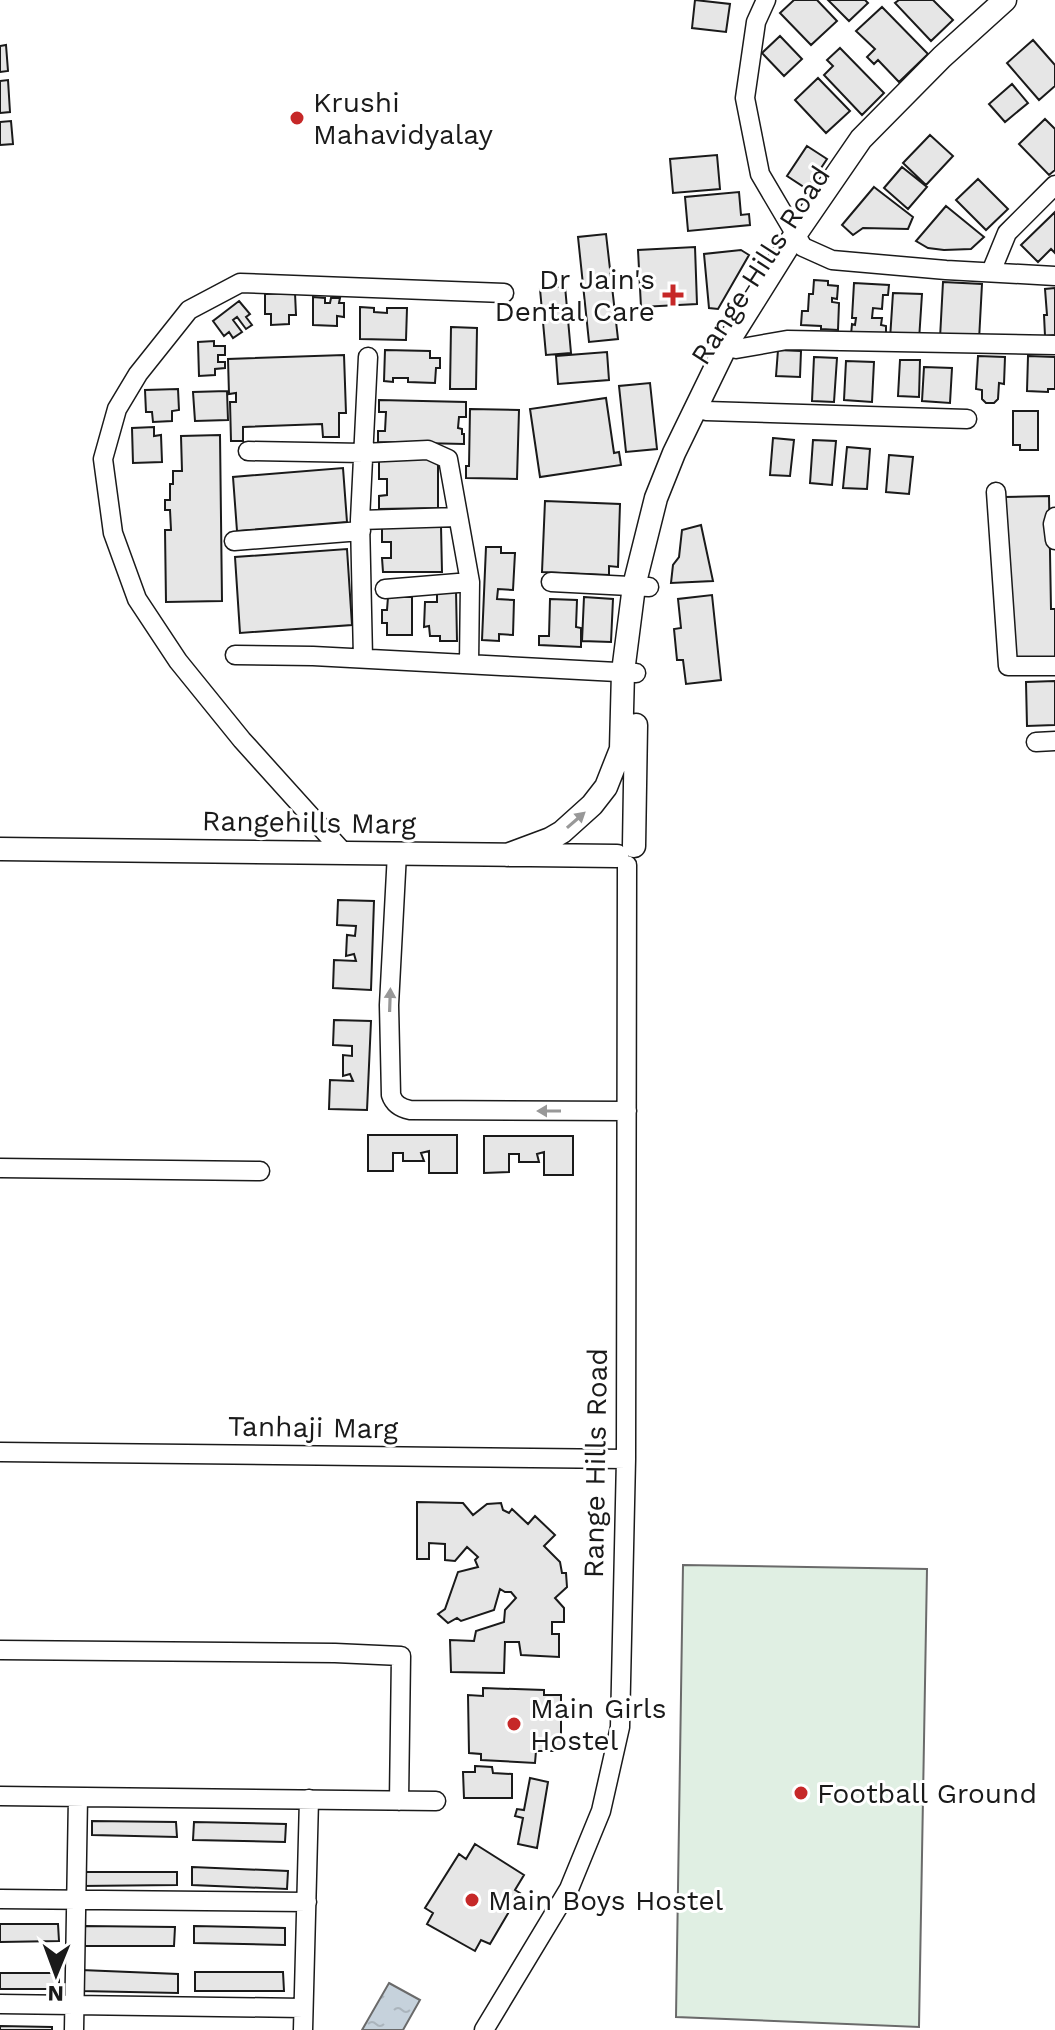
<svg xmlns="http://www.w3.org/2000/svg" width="1055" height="2030" viewBox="0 0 1055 2030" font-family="'Work Sans',sans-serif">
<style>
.pitch{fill:#e0efe3;stroke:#6a6a6a;stroke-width:2}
.water{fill:url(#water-ripples);stroke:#6a6a6a;stroke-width:2}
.building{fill:#e6e6e6;stroke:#1a1a1a;stroke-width:2}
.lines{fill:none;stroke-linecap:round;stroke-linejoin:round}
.minor-casing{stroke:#1a1a1a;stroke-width:21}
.major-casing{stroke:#1a1a1a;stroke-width:25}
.minor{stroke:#fff;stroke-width:18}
.major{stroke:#fff;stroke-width:22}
.oneway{fill:#989898}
.poi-dot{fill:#c62828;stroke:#fff;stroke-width:3}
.labels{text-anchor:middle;stroke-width:6;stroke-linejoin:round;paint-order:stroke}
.poi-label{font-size:28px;fill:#1a1a1a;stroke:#fff;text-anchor:start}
.street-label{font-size:28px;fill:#1a1a1a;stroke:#fff}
</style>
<defs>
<pattern id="water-ripples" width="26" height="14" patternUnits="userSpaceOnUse" patternTransform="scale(2)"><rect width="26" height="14" fill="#c6d2dc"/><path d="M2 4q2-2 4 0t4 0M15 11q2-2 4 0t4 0" fill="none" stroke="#aab4bc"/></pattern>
</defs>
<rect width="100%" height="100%" fill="#fff"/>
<!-- pitch -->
<path class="pitch" d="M683,1565L927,1569L919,2027L676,2017Z"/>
<!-- water -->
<path class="water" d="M389,1983L420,2000L403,2030H362Z"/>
<!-- building -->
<path class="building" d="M695,0L730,4L726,32L692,28Z
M794,0H817L837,21L811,45L780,13Z
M828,0H865L868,3L849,21Z
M899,0H933L953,20L931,41L895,3Z
M882,7L928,54L899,82L878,60L874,64L867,57L875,49L856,31Z
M780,36L802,59L784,76L762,53Z
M1033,40L1055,65V86L1039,100L1007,63Z
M6,45L8,71L0,72V46Z
M840,48L884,93L862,115L824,75L833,66L827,60Z
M818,78L850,111L826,133L795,100Z
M8,80L10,112L0,113V81Z
M1012,84L1028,103L1005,122L989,104Z
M1045,119L1055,129V170L1049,175L1019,144Z
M11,121L13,144L0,145V122Z
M930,135L953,156L926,185L903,163Z
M807,146L827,159L807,189L787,176Z
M717,155L720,189L673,193L670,159Z
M902,167L927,187L908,209L884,188Z
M978,179L1008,209L986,230L956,200Z
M874,187L913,217L908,229L863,228L853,235L842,225Z
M739,192L741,215L749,214L750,225L688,231L685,197Z
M946,206L984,237L971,249L944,250L928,248L916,241Z
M1055,212V253L1051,249L1038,262L1021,245Z
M606,234L618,339L589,342L578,237Z
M695,247L697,304L641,307L638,250Z
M741,250L749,255L718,309L709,308L704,254Z
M814,280L828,281V285L838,286L837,299L832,298V302L839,303L838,330L821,329V326L801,325L802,311H808L809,294H813Z
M943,282L982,284L979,340L940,338Z
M854,283L889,285L888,295H883L882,309L873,308L872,318H882L881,325L886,326V337L851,335L852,324L855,325L856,318H852Z
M565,286L571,353L546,355L540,289Z
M1055,288V335L1045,336L1044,315H1047L1045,289Z
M295,293L296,315H289V324L271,325V314H265V294Z
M893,293L922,294L919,340L890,339Z
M313,297L325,298V303H330L331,298H340L339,303H344V317L337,316V326L313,325Z
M239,301L250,314L246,317L252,325L246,329L237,317L233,320L242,332L233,338L229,332L224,336L213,321Z
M360,307L374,308V312L387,313V308H407L406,340L360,339Z
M451,327L477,328L476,389H450Z
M214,341V346H225V355H218V362H225V368L215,369V375L199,376L198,342Z
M385,350L430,351V358H440V368H436L435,383L408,382V378H393V382L384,381Z
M778,350L801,351L800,377L776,376Z
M607,352L609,380L558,384L556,356Z
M344,355L346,413H339V437H323L322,424L243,427V441H231L230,402H236V393L229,394L228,359Z
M978,356L1005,357L1004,384L999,383L998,399L994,403H986L982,399V390L976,389Z
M1028,356L1055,357V389H1048V392L1027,391Z
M814,357L837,358L834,402L812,401Z
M900,360H920L919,397L898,396Z
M846,361L874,362L872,402L844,400Z
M924,367L952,368L950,403L922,401Z
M650,383L657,449L626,452L619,386Z
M178,389L179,410L172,411V421L153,422L152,412H146L145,390Z
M227,391L228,420L195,421L193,392Z
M606,398L614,453L619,452L621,465L540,477L530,409Z
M379,400L466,402V417H459L458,428L462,429V434H464V444L378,442V431H385L386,412H379Z
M470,409L519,410L517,479L466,478V466H469Z
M1013,411H1038V450H1020V445H1013Z
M154,427V436L161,435L162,462L133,463L132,428Z
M220,435L222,601L166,602L165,530H171L170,510H165V500H170V484H173V471H182L181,436Z
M773,438L794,440L790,476L770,475Z
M813,440L836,441L832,485L810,483Z
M847,447L870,449L867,489L843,488Z
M889,455L913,457L909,494L886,492Z
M379,459H438V508L379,509V496L387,495V479H379Z
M343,468L347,522L237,531L233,477Z
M1049,496L1051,609H1055V659H1014L1004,497Z
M545,501L620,504L618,567L609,566V575L542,572Z
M701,525L713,581L671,583L673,565L679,557L682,530Z
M382,526H441L442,572H383L382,558H391V542H382Z
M486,547H501V553H515L513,590L498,589L497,599L514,600L513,635L499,634V641L482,640Z
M347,549L352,625L240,633L235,557Z
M456,590L457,641H440V636H430L429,626L424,627L425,602H437V591Z
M712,595L721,680L686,684L683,660H677L674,629L681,628L678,599Z
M388,597H412V635H387V623H382V610H387Z
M584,597L613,599L611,642L582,641Z
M550,599L577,600L576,627L581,628V647L539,645V636H549Z
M1055,681V725L1027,726L1026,682Z
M338,900L374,901L371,990L333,988L334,960L356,961L354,954L346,956L347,935L355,936L356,926L337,925Z
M334,1020L371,1021L367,1110L329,1109L330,1080L353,1081L350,1074L343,1076V1055L352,1056V1046L333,1045Z
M368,1135H457V1173H429V1151L421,1153L424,1161H403V1153H393V1171H368Z
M484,1136H573V1175H544V1152L537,1154L539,1162H519V1154H509V1172L484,1173Z
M417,1502L463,1503L473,1515L487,1504L501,1503L503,1510L509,1513L512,1509L528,1524L535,1516L555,1535L544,1546L560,1562L562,1573H566L567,1587L555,1598L564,1608V1622H552V1634H559V1657L521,1655L519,1642H505L504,1673L451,1672L450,1640L474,1641L476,1631L504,1622L505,1610L516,1598L511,1592H505L500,1589L494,1610L461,1621L457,1618L448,1623L438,1614L445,1609L458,1572L478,1567L475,1560L478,1557L467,1547L455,1561L445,1560V1544L429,1543V1559H417Z
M483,1688L544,1690V1695H561V1751H536L535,1763L481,1760V1754L469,1753L468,1695L483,1696Z
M475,1766L492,1767L493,1773L512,1774V1798H464L463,1772H475Z
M530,1778L548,1782L537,1848L518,1844L523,1818L515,1816L517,1809L524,1810Z
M92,1821L176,1822L177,1837L92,1835Z
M194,1822L286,1824L285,1842L193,1840Z
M475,1844L524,1875L515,1890L520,1893L490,1944L481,1940L475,1951L427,1924L433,1913L425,1908L459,1854L466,1859Z
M192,1867L288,1871L287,1889L192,1885Z
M80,1872H177V1885L81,1886Z
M0,1924H58L59,1941L0,1942Z
M85,1926L175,1927L174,1946H85Z
M194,1926L285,1928V1945L194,1943Z
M81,1970L178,1974V1993L81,1991Z
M195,1972H283L284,1991H195Z
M0,1973H59V1989H0Z
M0,2026L52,2027V2030H0Z"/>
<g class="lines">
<!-- minor casing -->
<g class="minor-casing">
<path id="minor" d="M766,0L756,22L745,98L760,174L803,247L832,260L946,270L1055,276
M991,272L1007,233L1055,185
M736,349L787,340L1055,345
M706,411L967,419
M248,451L363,453L428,450L448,459L470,582L469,664
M996,492L1008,666H1055
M1055,517L1053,524L1055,540
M360,520L458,517
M234,541L361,531
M551,582L649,587
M385,589L470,582
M235,655L313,656L636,673
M363,658L360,520L368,357
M1036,742L1055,741
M344,853L242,740L178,661L137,599L113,533L103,459L117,409L138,374L189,310L240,283L504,293
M397,853L389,1005L391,1095C394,1104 400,1108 410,1110L627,1111
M0,1168L260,1171
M0,1452L626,1459
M0,1650L335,1653L401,1656L399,1801
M0,1796L436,1801
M0,1899L307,1902
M0,2004L303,2008
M74,2030L78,1797
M303,2030L309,1799
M484,2030L569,1889L601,1811L620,1727L626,1459L627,865"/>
</g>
<!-- major casing -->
<g class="major-casing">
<path id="major" d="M634,846L636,725
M0,849L617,856
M507,855L550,839L562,832L592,805L606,787L621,749L623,672L634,586L656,498L674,453L728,342L795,235L861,139L942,57L1005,0"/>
</g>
<!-- minor -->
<use href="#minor" class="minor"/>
<!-- major -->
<use href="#major" class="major"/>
</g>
<!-- one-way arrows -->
<defs><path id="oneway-solid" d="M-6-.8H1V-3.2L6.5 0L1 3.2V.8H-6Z" transform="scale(2)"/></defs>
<g class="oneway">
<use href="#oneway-solid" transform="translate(576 820) rotate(-41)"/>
<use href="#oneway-solid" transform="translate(390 1000) rotate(-88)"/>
<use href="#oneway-solid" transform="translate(549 1111) rotate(-180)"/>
</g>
<!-- markers -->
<g class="poi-dot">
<circle cx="297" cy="118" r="8"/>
<path d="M669 283h8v8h8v8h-8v8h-8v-8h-8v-8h8z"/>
<circle cx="514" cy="1724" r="8"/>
<circle cx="801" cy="1793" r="8"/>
<circle cx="472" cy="1900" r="8"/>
</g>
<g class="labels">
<!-- poi labels -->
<g class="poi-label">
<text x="313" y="112">Krushi<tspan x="313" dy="32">Mahavidyalay</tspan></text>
<text x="655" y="289" text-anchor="end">Dr Jain's<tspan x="655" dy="32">Dental Care</tspan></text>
<text x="530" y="1718">Main Girls<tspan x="530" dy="32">Hostel</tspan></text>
<text x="817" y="1803">Football Ground</text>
<text x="488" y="1910">Main Boys Hostel</text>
</g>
<!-- street labels -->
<g class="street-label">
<text transform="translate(760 265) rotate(-57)" y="10">Range Hills Road</text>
<text transform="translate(309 822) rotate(1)" y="10">Rangehills Marg</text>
<text transform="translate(313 1427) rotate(1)" y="10">Tanhaji Marg</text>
<text transform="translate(595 1463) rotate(-89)" y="10">Range Hills Road</text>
</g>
</g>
<!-- north arrow -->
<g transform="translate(56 1974) rotate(181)" stroke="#ffffff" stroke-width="6" paint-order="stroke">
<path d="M0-6L14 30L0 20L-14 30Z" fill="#1a1a1a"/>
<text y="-12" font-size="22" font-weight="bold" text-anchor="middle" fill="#1a1a1a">N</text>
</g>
</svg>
